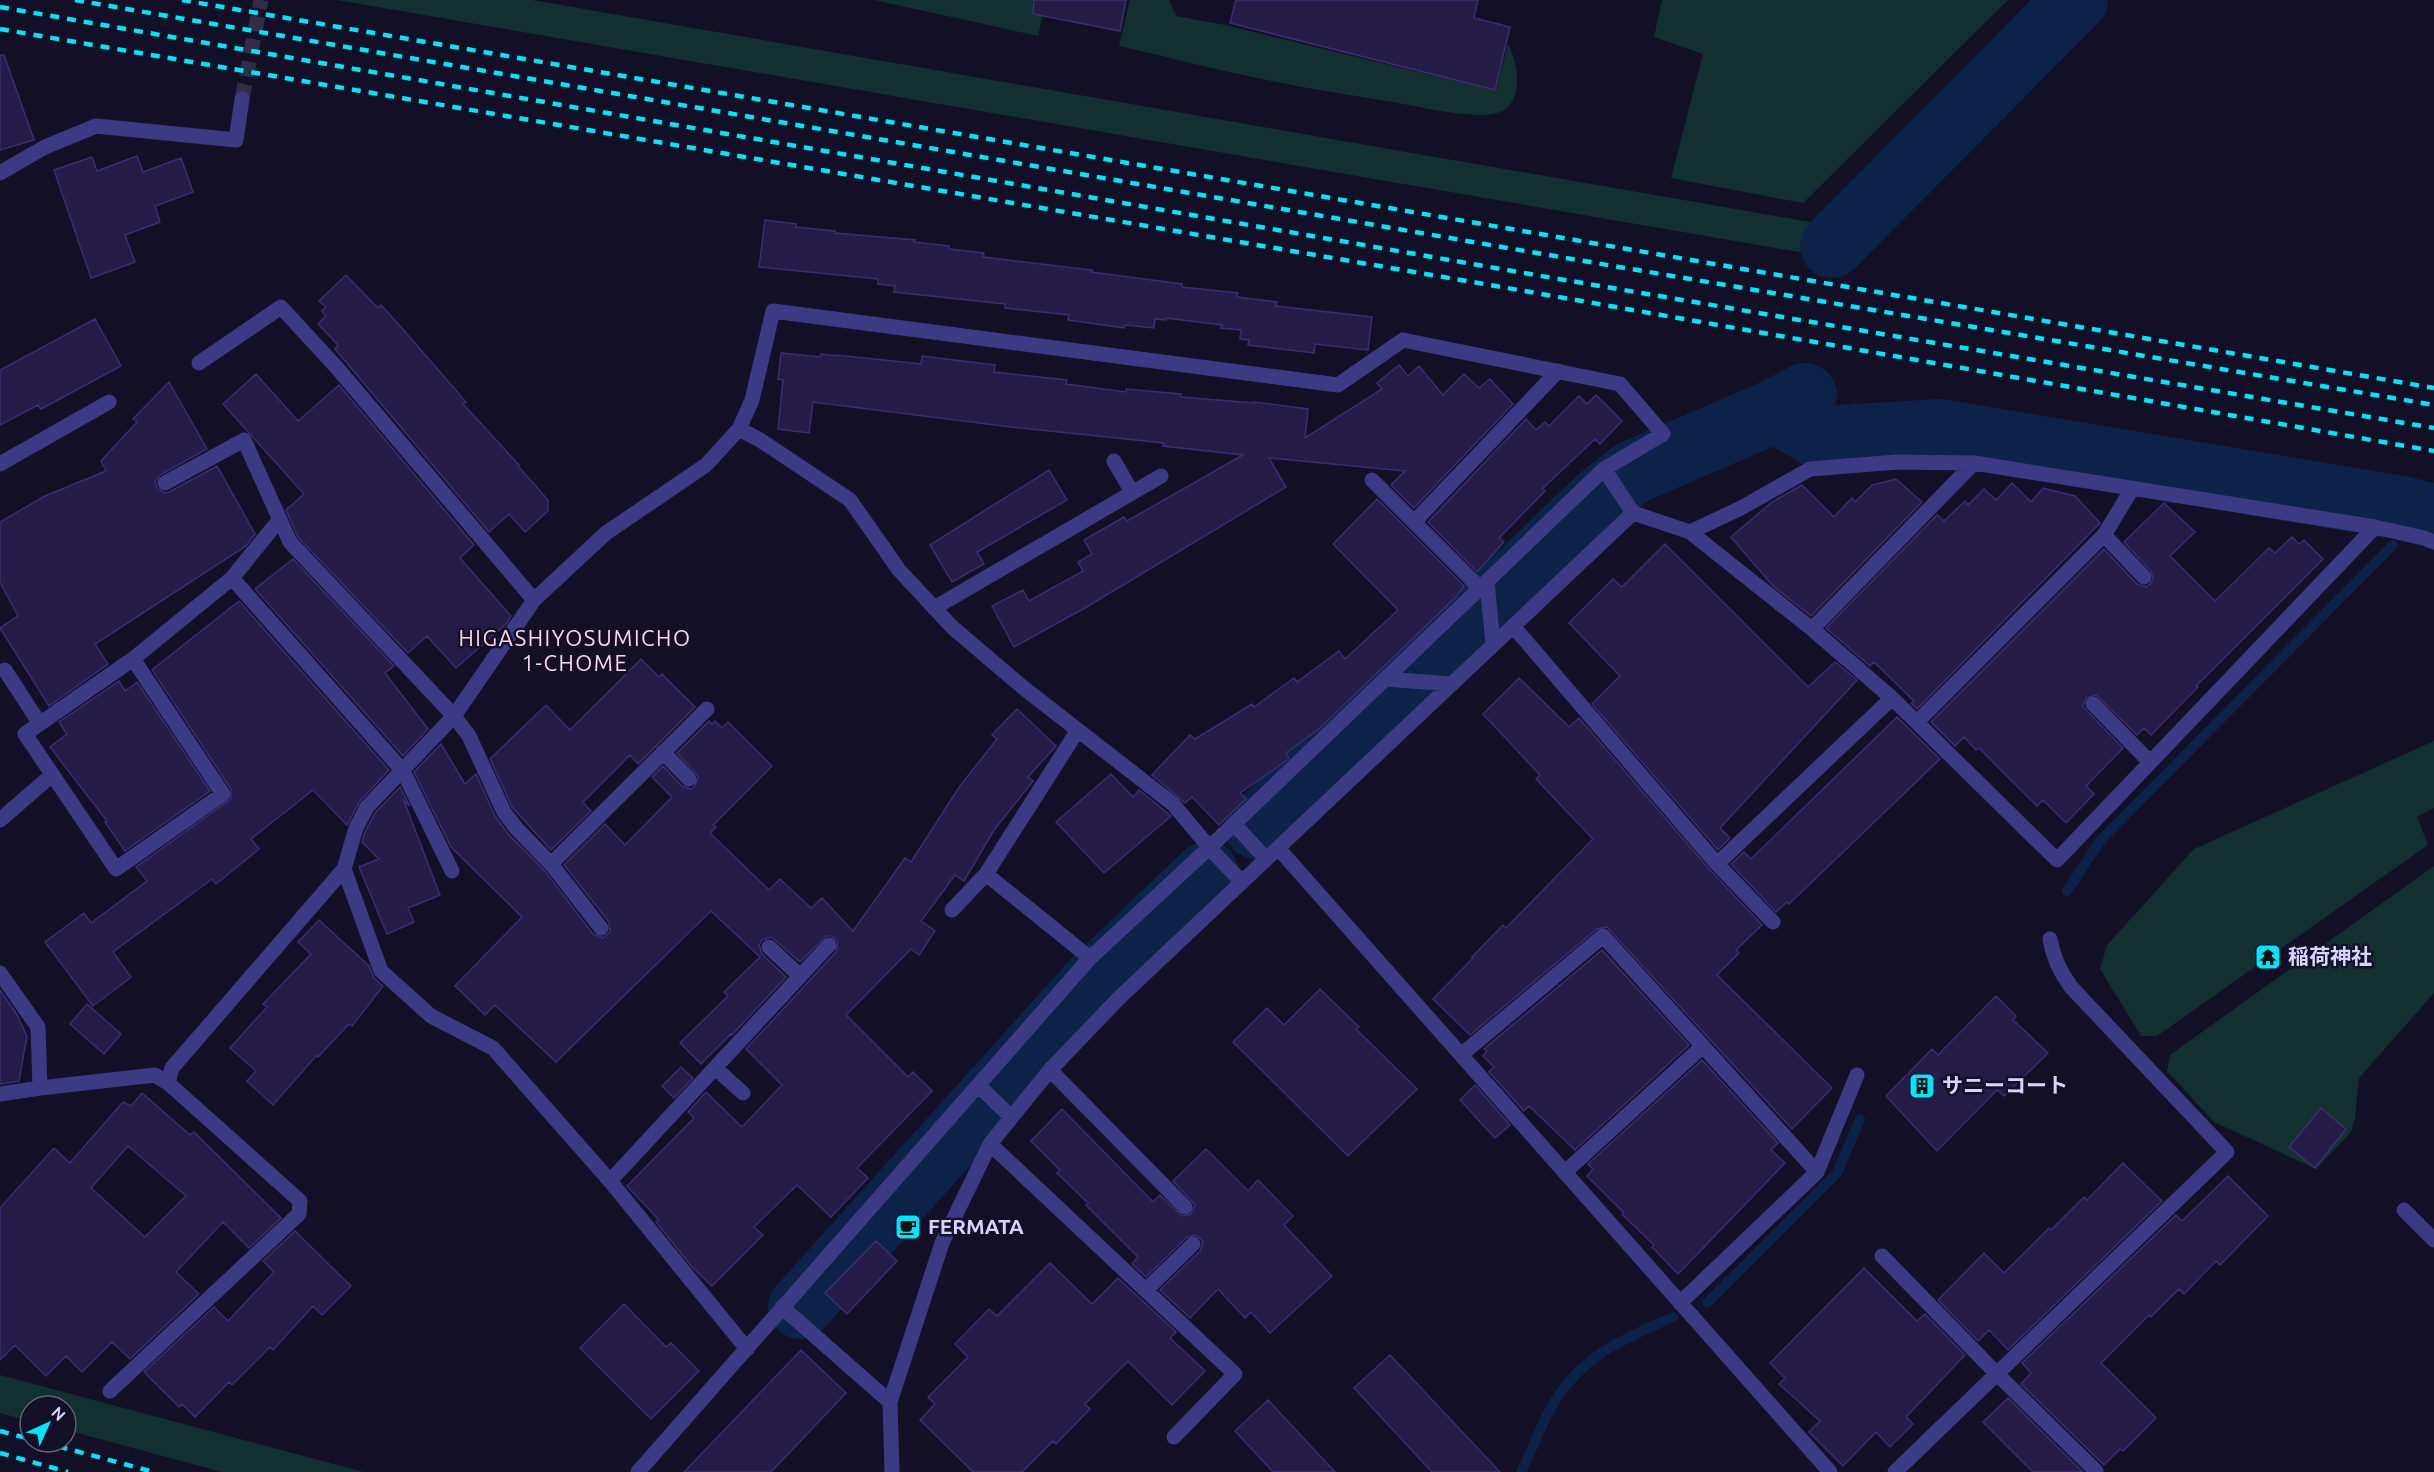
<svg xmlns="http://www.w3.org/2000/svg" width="2434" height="1472" viewBox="0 0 2434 1472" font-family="Ubuntu,'Noto Sans JP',sans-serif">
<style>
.green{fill:#12302f}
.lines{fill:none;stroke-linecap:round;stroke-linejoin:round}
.stream{stroke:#0c2248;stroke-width:10}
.river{stroke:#0c2248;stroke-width:64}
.building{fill:#241b47;stroke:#3b2d73;stroke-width:1.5;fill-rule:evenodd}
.street-tunnel{stroke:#312d47;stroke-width:15;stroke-dasharray:15 8;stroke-linecap:butt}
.street{stroke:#3d3a85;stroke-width:15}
.rail{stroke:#00e5ff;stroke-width:4.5;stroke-dasharray:9 8;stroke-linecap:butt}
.labels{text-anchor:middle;stroke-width:5;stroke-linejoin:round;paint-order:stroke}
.poi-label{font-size:21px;font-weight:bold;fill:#d9d4ff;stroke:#130f26;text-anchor:start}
.neighbourhood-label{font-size:22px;letter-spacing:1.5px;fill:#ffd6f0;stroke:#130f26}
</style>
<rect width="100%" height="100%" fill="#130f26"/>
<!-- green -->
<path class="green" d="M337,0H532L1816,223L1810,254Z
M874,0H1046L1038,36Z
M1130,0H1169L1176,16L1225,25L1496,91L1508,44C1519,64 1526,108 1493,114C1467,118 1420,107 1393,102C1351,95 1309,89 1267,80C1217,70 1168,57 1119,46Z
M1662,0H2008L1803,203L1671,178L1703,54L1654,37Z
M2434,741V808L2417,817L2428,845L2157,1036H2141L2100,969L2107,945L2194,849Z
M2434,866V993L2359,1078L2355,1118L2351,1132L2316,1169L2214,1122L2167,1071L2170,1055Z
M0,1375L364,1472H222L66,1430V1406H30V1421L0,1413Z"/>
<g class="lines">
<!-- stream -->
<path class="stream" d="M2067,891L2100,841L2393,545
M1707,1303L1837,1173L1860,1119
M1521,1472C1533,1449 1541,1423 1555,1401C1584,1354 1624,1339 1673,1317"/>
<!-- river -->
<path class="river" d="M1832,246L2076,0
M1775,411L1822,438L1940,431L2402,508L2434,516
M1256,827L1602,496L1633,472L1775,411L1805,395
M800,1307L1095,980L1207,873"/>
</g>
<!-- building -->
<path class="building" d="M1034,0H1126L1120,31L1033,14Z
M1236,0H1478L1474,18L1510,27L1495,90L1230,23Z
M0,55H4L34,140L0,150Z
M137,156L143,172L181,158L193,192L155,206L160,222L125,235L135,262L91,278L54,170L92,157L97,171Z
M765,220L796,224V227L835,231V233L915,240L914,242L949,246V249L984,253L983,257L1092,270L1091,272L1182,284V287L1238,293L1237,297L1277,302L1276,306L1372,317L1368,350L1315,344L1314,353L1248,345L1249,340L1240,339L1241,330L1221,328L1222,325L1166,318V320L1155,319L1154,328L1125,325L1124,328L1068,320L1069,315L1005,308V304L894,292L895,286L878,284V279L759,267Z
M346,275L378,308L381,305L401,327L466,402L463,404L519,465L518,466L548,500V511L525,532L509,514L489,532L335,349L338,345L318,324L326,316L322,311L326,307L319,301Z
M95,319L121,366L41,409L38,405L0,425V370Z
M781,353L821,357V354L837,356V355L921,364L922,356L995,365L994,372L1067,380L1066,384L1126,392V389L1181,394V397L1254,403V402L1308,409L1305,438L1382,389L1377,383L1399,365L1408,376L1419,366L1443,395L1464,374L1479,388L1490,379L1513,404L1414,508L1391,485L1405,471L1269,458L1286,487L1083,609L1014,647L992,606L1023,590L1029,601L1083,571L1078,562L1092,554L1084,540L1124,517L1127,521L1243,455L1163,446L1164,443L1011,427L813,402L809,433L778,429L783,380L778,379Z
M256,374L298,421L339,385L474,545L460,558L511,616L507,623L456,668L427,636L408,653L298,537L286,510L304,494L223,404Z
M169,382L207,449L160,475L155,482L157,488L164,493L169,492L217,466L255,534L246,546L95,644L108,664L49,706L0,628L18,616L0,582V522L45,496L106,471L101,461L137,422L133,419Z
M1596,395L1622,421L1600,444L1595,439L1542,489L1545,491L1499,538L1504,542L1477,572L1428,522L1526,419L1536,430L1545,422L1549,426L1579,396L1587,404Z
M1049,470L1067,500L977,552L984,564L952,582L930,545Z
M1896,479L1922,502L1811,616L1773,586L1731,537L1772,502L1802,485L1834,517L1852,498L1855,502L1872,485Z
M2012,483L2031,502L2043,488L2075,496L2100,523L1917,709L1911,703L1914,701L1874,662L1870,666L1826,628L1937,515L1944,521L1965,501L1968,505L1984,489L1996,500Z
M1377,499L1464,586L1456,597L1319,729L1286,753L1289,758L1283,763L1240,793L1246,799L1219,825L1192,797L1185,803L1152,775L1190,735L1195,739L1252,704L1254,707L1294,678L1297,682L1339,651L1345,659L1398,610L1333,544Z
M2164,503L2195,532L2170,556L2215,601L2269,548L2275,553L2292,537L2299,544L2304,540L2323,559L2196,686L2198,687L2151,735L2144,728L2137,735L2096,695L2086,698L2083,706L2086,710L2123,748L2086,786L2094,794L2066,823L2043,800L2037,806L1979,748L1976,750L1964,737L1955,746L1931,722L2104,549L2137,584L2146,587L2150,584L2153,579L2151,571L2124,542Z
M1665,544L1808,687L1835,662L1857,680L1720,828L1730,838L1718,850L1592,704L1620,676L1569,623L1613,579L1622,587Z
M293,559L394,666L385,673L428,729L403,756L255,589Z
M239,601L389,770L360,801L347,825L313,790L251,839L259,849L216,884L212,879L113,952L131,977L93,1006L45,942L84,913L91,923L147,881L136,867L231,799V789L152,670Z
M641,659L659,677L662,674L695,707L638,764L630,755L583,802L591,811L551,850L512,807L490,759L546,705L570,730Z
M1519,678L1569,727L1579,718L1710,870L1762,925L1736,950L1739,953L1717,975L1832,1088L1792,1129L1607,927L1597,929L1470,1035L1433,999L1473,958L1472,957L1503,925L1506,928L1593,839L1536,779L1540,775L1483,714Z
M119,681L125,691L137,682L210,791L125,851L105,822L107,821L50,747L67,734L59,722Z
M1017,709L1056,746L1028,777L1033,781L994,830L964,881L955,875L921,921L935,931L919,955L911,949L846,1015L908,1077L913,1072L932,1091L857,1168L868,1178L831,1217L797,1185L754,1227L763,1235L712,1286L692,1267L656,1222L659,1220L627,1186L694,1118L688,1112L706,1092L742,1127L782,1085L746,1049L836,952L838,942L832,936H826L800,962L775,940L771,937L762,940L759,945L762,954L786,977L732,1035L731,1034L701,1064L680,1043L728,996L724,992L760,957L711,911L556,1062L495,1005L485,1015L455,986L522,917L451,847L414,772L441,744L465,784L476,774L495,816L509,835L544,870L593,934L603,938L610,932L609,922L564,865L605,824L625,845L672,797L652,777L663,766L682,786L691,789L695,786L698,776L677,753L709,721L712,724L715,721L722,728L728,722L772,766L713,825L716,827L710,833L769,890L780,879L811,908L822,898L853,931L905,858L911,862L960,786L997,739L992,735Z
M1897,717L1940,759L1789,904L1787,902L1776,912L1731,864L1744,852L1751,859Z
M1111,774L1133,797L1139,790L1171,816L1104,873L1056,822Z
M400,787L410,806L404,801L440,895L408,908L414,922L387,934L359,867L379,859L362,842L365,832L375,813Z
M319,920L369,966L374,978L383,986L352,1026L349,1024L318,1057L317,1055L273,1105L247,1081L256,1071L230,1048L267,1007L263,1004L311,954L298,942Z
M1602,950L1689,1045L1575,1150L1529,1106L1524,1111L1489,1072L1494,1067L1483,1056L1487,1051L1484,1049Z
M1320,989L1359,1027L1356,1029L1417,1089L1348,1156L1233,1042L1267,1008L1284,1025Z
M0,990L16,1013L27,1036L19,1081L0,1084Z
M1996,996L2016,1016L2013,1020L2048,1053L2004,1096L1997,1090L1937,1151L1886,1096L1932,1049L1938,1055Z
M87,1004L121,1034L104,1054L70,1024Z
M1702,1060L1778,1143L1771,1150L1785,1163L1678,1274L1652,1247L1654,1245L1622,1214L1623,1212L1587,1176L1593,1169L1588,1164Z
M681,1067L693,1078L674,1098L662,1086Z
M1475,1085L1510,1125L1495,1138L1460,1100Z
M142,1093L190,1135L194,1132L281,1218L249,1248L223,1222L176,1272L199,1294L130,1359L112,1342L82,1372L66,1356L46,1376L15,1345L0,1360V1208L54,1148L70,1163L123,1102L131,1106ZM128,1146L186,1196L145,1237L91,1188Z
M2321,1108L2346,1129L2315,1168L2289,1147Z
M1062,1109L1153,1202L1160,1195L1182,1216L1191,1214L1195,1205L1173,1181L1206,1149L1248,1191L1258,1180L1293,1216L1284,1225L1332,1276L1270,1333L1251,1312L1245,1318L1218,1289L1190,1318L1160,1290L1200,1251L1203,1242L1200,1238L1195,1235L1187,1237L1146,1277L1132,1264L1138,1257L1086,1205L1088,1203L1057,1173L1060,1170L1031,1141Z
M2123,1163L2162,1201L2008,1350L1989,1330L1978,1341L1938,1300L1984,1253L2004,1273L2049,1228L2051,1230L2084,1197L2087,1200Z
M2228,1176L2268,1216L2220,1265L2216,1261L2184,1294L2179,1289L2151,1317L2149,1315L2101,1363L2156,1418L2123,1451L2120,1449L2104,1465L2021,1384L2031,1373L2022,1363L2176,1215L2182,1221Z
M295,1231L351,1286L322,1315L313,1306L273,1350L270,1347L232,1385L229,1382L195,1417L182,1404L179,1407L144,1372L214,1307L228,1321L274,1272L263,1261Z
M876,1241L897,1261L847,1314L825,1293Z
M1050,1263L1092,1304L1118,1278L1176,1332L1170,1338L1205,1371L1172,1405L1128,1361L1085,1404L1090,1409L1056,1444L1053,1441L1022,1472H973L920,1420L935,1404L928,1397L968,1357L955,1344L989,1309L997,1316Z
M1864,1268L1917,1321L1925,1314L1965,1355L1906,1417L1913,1424L1890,1447L1876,1432L1843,1466L1809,1432L1820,1421L1779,1384L1785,1378L1770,1363Z
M624,1304L666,1347L671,1343L699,1371L651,1419L580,1348Z
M801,1350L846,1393L771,1472H684Z
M1390,1355L1500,1472H1432L1354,1388Z
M2008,1398L2083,1472H2033L1983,1422Z
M1268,1400L1335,1472H1273L1235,1431Z"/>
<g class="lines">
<!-- street-tunnel -->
<path class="street-tunnel" d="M242,99L261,0"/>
<!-- street -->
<path class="street" d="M0,173L45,147L96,126L236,140L242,99
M199,363L281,307L338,369L534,600
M1114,461L1132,492
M0,464L109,402
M1604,469L1633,513L1690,532L1812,629L1892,698L2057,860L2375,527
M1372,480L1480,588
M165,483L244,440L290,542L454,716L469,736L504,812L517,829L551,864L601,928
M1414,522L1558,371
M1690,532L1741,508L1810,469L1897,462L1974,463L2375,527L2424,538L2434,542
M2104,535L2144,577
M232,578L403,771L452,871
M1487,582L1493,644
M934,608L1161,476
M1513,626L1717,864L1773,922
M1812,629L1974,463
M133,659L223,794L116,869L25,734L133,659L232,578L280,519
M5,670L40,724
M1386,679L1451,684
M2093,704L2150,762
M1918,721L2104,535L2132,489
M663,752L689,779
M0,820L52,775
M1234,824L1266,859
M1278,848L1830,1472
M551,864L707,709
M1717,864L1892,698
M344,869L381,971L431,1016L493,1048L610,1181L747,1349
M986,874L1090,958
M952,910L986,874L1078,730
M769,947L800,976
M0,973L38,1027L40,1088
M1461,1055L1603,936L1817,1172
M715,1068L743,1093
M1050,1070L1185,1207
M168,1083L172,1068L344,869L356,828L367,807L454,716L534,600L606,533L706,465L739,429L760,440L850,500L899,570L952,627L1025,689L1173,804L1214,853L1242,882
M979,1086L1011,1117
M0,1094L40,1088L155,1075L168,1083L300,1201L299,1214L110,1391
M990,1144L1235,1374L1174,1437
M1565,1172L1703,1046
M610,1181L829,945
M2404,1210L2434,1240
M1882,1256L1996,1373L2096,1471
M1146,1290L1193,1244
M1680,1303L1817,1172L1857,1075
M782,1307L890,1402
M638,1472L1090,958L1210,847L1604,469L1663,434L1620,384L1403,340L1338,385L773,311L752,400L739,429
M892,1472L890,1402L942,1243L990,1144L1050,1070L1118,999L1633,513
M1895,1472L2227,1152L2071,987C2060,972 2053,958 2050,939"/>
<!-- rail -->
<path class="rail" d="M75,0L1525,251L2434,405
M182,0L2434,388
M0,7L1524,273L2434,428
M0,29L1519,290L2434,451
M0,1431L30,1439
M42,1442L154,1472
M0,1453L68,1472"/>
</g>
<!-- icons -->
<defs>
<g id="temple-square" transform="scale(1.35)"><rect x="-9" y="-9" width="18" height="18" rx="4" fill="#00e5ff" stroke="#130f26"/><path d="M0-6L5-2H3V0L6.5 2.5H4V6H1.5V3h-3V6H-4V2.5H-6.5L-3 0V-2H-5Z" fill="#111"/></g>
<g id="building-square" transform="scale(1.35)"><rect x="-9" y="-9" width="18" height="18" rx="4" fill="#00e5ff" stroke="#130f26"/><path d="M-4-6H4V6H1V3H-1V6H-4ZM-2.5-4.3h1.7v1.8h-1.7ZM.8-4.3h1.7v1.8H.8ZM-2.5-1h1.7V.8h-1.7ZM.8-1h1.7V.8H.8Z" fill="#111"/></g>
<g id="cafe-square" transform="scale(1.35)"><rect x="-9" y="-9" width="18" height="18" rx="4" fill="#00e5ff" stroke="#130f26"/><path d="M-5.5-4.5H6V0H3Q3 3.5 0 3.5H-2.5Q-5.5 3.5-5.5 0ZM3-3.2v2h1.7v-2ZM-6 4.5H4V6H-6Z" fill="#111"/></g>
</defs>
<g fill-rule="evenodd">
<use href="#temple-square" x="2268" y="957"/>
<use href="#building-square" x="1922" y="1086"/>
<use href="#cafe-square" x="908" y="1227"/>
</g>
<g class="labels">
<!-- poi labels -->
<g class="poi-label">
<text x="2288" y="964">稲荷神社</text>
<text x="1942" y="1093">サニーコート</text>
<text x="928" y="1234">FERMATA</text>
</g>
<!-- neighbourhood labels -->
<g class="neighbourhood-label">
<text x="575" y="646">HIGASHIYOSUMICHO<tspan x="575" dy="25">1-CHOME</tspan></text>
</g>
</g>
<!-- north arrow -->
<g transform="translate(48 1424) rotate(45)"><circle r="28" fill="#130f26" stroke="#625e7d" stroke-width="1.5"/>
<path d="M0-4.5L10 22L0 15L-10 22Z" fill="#00e5ff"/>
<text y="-9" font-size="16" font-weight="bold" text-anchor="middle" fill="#d9d4ff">N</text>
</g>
</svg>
